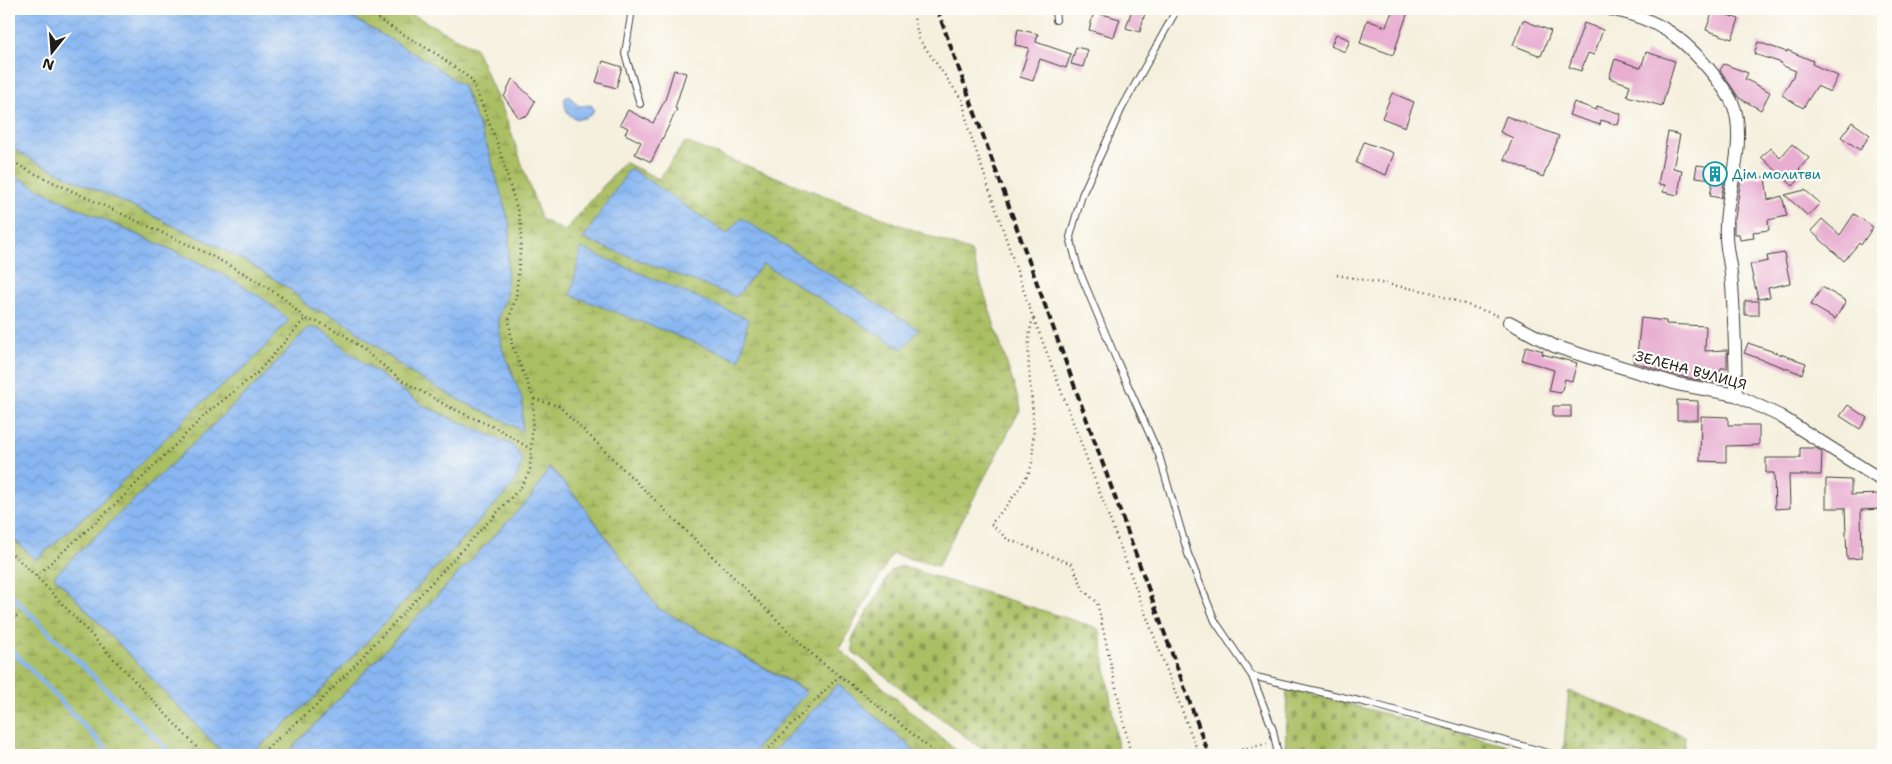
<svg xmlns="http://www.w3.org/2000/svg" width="1892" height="764" viewBox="0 0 1892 764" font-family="'Shantell Sans',sans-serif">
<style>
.wetland{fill:url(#wetland-marsh);stroke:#636e40}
.cemetery{fill:url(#cemetery-stones);stroke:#636e40}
.water{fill:url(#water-waves);stroke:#526987}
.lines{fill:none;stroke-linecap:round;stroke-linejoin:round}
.stream{stroke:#87b6f2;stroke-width:4.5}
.building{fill:#e8add1}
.service-casing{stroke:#3d3c39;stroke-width:8}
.minor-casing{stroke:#3d3c39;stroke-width:14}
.path{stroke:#3d3c39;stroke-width:2.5;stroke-dasharray:1 4;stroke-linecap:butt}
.service{stroke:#fff;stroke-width:6}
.minor{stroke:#fff;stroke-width:12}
.rail{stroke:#1c1c1c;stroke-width:4;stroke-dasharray:8 4;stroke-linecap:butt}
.labels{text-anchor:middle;stroke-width:4.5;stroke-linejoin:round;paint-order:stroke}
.culture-label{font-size:14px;fill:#0d838f;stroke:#fdfcf7;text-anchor:start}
.street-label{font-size:14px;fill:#1c1c1c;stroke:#fdfcf7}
</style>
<defs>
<pattern id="wetland-marsh" width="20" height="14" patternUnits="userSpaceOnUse" patternTransform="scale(1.25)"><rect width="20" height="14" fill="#aabf64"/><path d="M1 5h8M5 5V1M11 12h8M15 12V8" fill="none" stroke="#8a9a52"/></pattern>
<pattern id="cemetery-stones" width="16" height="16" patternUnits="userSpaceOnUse" patternTransform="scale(1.25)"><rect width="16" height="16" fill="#aabf64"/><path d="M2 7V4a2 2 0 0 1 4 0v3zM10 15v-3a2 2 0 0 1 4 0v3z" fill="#8a9a52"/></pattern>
<pattern id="water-waves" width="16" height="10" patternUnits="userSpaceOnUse" patternTransform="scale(1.25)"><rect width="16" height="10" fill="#87b6f2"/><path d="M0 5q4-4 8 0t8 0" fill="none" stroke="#749ccf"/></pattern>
</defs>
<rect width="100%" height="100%" fill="#fdfcf7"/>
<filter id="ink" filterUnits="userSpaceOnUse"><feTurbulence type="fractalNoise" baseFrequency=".02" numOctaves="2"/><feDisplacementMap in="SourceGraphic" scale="10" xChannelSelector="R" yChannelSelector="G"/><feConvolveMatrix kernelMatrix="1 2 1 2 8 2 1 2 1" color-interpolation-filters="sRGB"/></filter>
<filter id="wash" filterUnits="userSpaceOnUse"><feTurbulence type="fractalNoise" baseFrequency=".0096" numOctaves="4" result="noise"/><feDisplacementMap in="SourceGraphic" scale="20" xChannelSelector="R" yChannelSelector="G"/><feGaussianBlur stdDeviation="1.12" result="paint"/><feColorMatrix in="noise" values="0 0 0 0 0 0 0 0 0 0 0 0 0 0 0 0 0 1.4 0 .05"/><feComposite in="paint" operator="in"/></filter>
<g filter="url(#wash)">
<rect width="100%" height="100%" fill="#f5f0de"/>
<!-- wetland -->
<path class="wetland" d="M338,9H402L475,48L505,115L541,219L565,231L624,162L659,179L685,142L971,252L1021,408L938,566L892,554L839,649L961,755H920L838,684L770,755H751L807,691L658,608L581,503L550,467L531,497L292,748L287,755H250L314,698L514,484L512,445L426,407L366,365L323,331L309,327L258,382L54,576L225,755H9V535L36,560L110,494L199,405L249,364L277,308C252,292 228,277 202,264C138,232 70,209 9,172V146L32,160L211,243L252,265L291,290L311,309L325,312L349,325L409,372L453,397L505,421L522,431L512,370L502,348L498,318L506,294L510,225L488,149L463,86L432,64Z"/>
<!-- cemetery -->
<path class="cemetery" d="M901,566L1095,627L1100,631L1119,755H990L853,652L852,639L891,571Z
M1287,688L1542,755H1285Z
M1569,691L1685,736L1684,755H1563Z"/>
<!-- water -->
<path class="water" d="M9,9H338L432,64L463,86L488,149L510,225L506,295L498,318L502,348L523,401L522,431L505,421L453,397L409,372L349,325L325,312L311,309L291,290L252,265L211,243L32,160L9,146Z
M569,96L579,106L591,105L594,109L592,114C577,125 563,116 565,98Z
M630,168L727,234L741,218L919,330L902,349L763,264L736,297L583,239Z
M9,172C62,204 122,227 178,253C217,271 258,290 289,320L249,364L199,405L110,494L36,560L9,535Z
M581,248L748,319L740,360L571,295Z
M309,327L323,331L366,365L426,407L512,445L523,460L514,484L314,698L250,755H225L54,576L258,382Z
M550,467L581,503L658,608L807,692L751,755H287L292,748L531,497Z
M838,684L920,755H770Z"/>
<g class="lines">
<!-- stream -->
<path class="stream" d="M9,593L173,755
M9,647L112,755"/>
</g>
<g id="blocks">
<!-- building -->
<path class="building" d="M1132,9H1146L1140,32L1126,28Z
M1393,9H1409L1393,55L1360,43L1367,20L1386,27Z
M1713,10L1739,19L1732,39L1706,30Z
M1094,12L1120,19L1114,37L1089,30Z
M1523,20L1551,31L1541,56L1513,45Z
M1584,23L1603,30L1594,55L1588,53L1581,71L1569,67Z
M1018,29L1038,34L1036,42L1071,54L1066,68L1040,59L1033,81L1020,77L1029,48L1015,45Z
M1336,34L1350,40L1345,52L1331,46Z
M1758,42L1787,52V50L1813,61L1812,64L1838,76L1830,92L1817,86L1803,108L1782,95L1796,71L1781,65L1782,63L1754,54Z
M1076,47L1088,50L1083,67L1071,64Z
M1646,52L1675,61L1662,106L1627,96L1630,85L1609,78L1615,59L1641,68Z
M603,61L622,67L616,88L596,82Z
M1724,64L1748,73L1745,79L1770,92L1761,110L1739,98L1720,70Z
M674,70L686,73L675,108L677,109L651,162L635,154L641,142L625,134L628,128L620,124L628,110L653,123L665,100Z
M512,79L535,101L528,115L519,118L504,97Z
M1392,93L1414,102L1405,127L1382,118Z
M1574,102L1596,110L1597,106L1621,114L1618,125L1601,120L1600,125L1569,115Z
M1506,116L1559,136L1543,177L1504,159L1513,138L1500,132Z
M1852,122L1870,135L1860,150L1841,137Z
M1668,132L1680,135L1673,168L1682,170L1678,195L1663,192L1665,185L1658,184Z
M1364,142L1394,153L1386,175L1356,163Z
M1792,144L1809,158L1799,169L1804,174L1793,186L1761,157L1771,148L1780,158Z
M1697,165L1727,169L1721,198L1710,196L1713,179L1695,177Z
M1765,177L1768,200L1782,196L1787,216L1768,220L1769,230L1753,232L1754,238L1740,240L1739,234H1734V224L1741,179Z
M1805,190L1820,203L1808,216L1785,195Z
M1854,214L1873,227L1861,245L1859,243L1844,261L1811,231L1822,219L1840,235Z
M1784,253L1790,283L1768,288L1770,297L1758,299L1750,265L1768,261L1767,256Z
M1822,287L1846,301L1835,319L1811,305Z
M1745,301H1759V315H1745Z
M1641,318L1666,321V324L1706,326L1705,351L1727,350V368H1721L1717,383L1679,376L1633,362L1634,354L1637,355Z
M1748,343L1806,363L1802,374L1744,353Z
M1526,346L1543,351L1542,354L1577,363L1572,381L1565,379L1561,393L1549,391L1554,370L1522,360Z
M1677,400L1698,401V420H1677Z
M1848,405L1867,418L1860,429L1840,416Z
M1553,406H1571V417H1553Z
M1701,416L1728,417V425H1759V445L1726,446V462L1700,461Z
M1800,448H1816L1822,452L1821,475H1789L1790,508L1775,509L1774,473H1766V458H1800Z
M1826,479L1851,480V495L1882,494V509L1861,510L1862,558L1847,559L1845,508H1826Z"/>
</g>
</g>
<g filter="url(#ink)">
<use href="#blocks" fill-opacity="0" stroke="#3d3c39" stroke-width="1"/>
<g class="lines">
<!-- service casing -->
<g class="service-casing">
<path id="service" d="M632,9L625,54L640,104
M1055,9L1056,20
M1177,9L1122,108L1082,195L1070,237L1078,268L1117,361L1159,455L1188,554L1215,621L1252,676L1273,730L1278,755
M1252,676L1372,704L1555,755"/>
</g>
<!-- minor casing -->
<g class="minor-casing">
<path id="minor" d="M1610,9C1658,19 1682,36 1713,74C1731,98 1739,107 1738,139C1738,171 1724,204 1726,236C1726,249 1730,261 1731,274C1735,314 1735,355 1736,395
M1509,322L1554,346L1588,357L1677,384L1736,395L1780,416L1883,481"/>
</g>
<!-- path -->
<path class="path" d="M912,9L919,39L963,101L968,127L1033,318C1021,359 1037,405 1033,448C1032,454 1033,461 1031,467C1022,488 1006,506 991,524L1007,539L1072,564L1084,591L1097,602L1131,755
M9,159L27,170L206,253L247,275L285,299L305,319L321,323L343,334L403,381L449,407L500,430L532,450
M1337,275L1430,292L1499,316
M1034,319L1199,755
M534,399L559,406L817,659L861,692L938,755
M9,551L36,576L204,755
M36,576L118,502L207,413L257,373L305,319
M9,609L18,618
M259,755L319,703L521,487L530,470L534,399L512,345L509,319L516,297L521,243V223L498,145L472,80L438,55L361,9
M762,755L839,676
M1234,755L1241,749L1267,744"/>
<!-- service -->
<use href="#service" class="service"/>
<!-- minor -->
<use href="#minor" class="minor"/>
<!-- rail -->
<path class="rail" d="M937,9L1209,755"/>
</g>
</g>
<!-- icons -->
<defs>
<g id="building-ring" transform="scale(1.25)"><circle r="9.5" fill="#fdfcf7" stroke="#0f9aa8" stroke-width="1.5"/><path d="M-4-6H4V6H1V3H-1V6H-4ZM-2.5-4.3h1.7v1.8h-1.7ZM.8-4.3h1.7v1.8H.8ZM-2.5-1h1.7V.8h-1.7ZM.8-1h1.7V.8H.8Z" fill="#0f9aa8"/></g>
</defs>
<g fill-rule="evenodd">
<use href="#building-ring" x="1715" y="174"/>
</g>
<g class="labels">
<!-- culture labels -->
<g class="culture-label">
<text x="1732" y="179">Дім молитви</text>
</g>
<!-- street labels -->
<g class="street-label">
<text transform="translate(1691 370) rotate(15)" y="5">ЗЕЛЕНА ВУЛИЦЯ</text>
</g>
</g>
<!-- margin -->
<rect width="1892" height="764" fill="none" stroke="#fdfcf7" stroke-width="30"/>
<!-- north arrow -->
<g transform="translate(52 52) rotate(197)" stroke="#fdfcf7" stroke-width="4" paint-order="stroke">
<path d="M0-4L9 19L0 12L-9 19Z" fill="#1c1c1c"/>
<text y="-8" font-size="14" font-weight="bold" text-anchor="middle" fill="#1c1c1c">N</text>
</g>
</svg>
